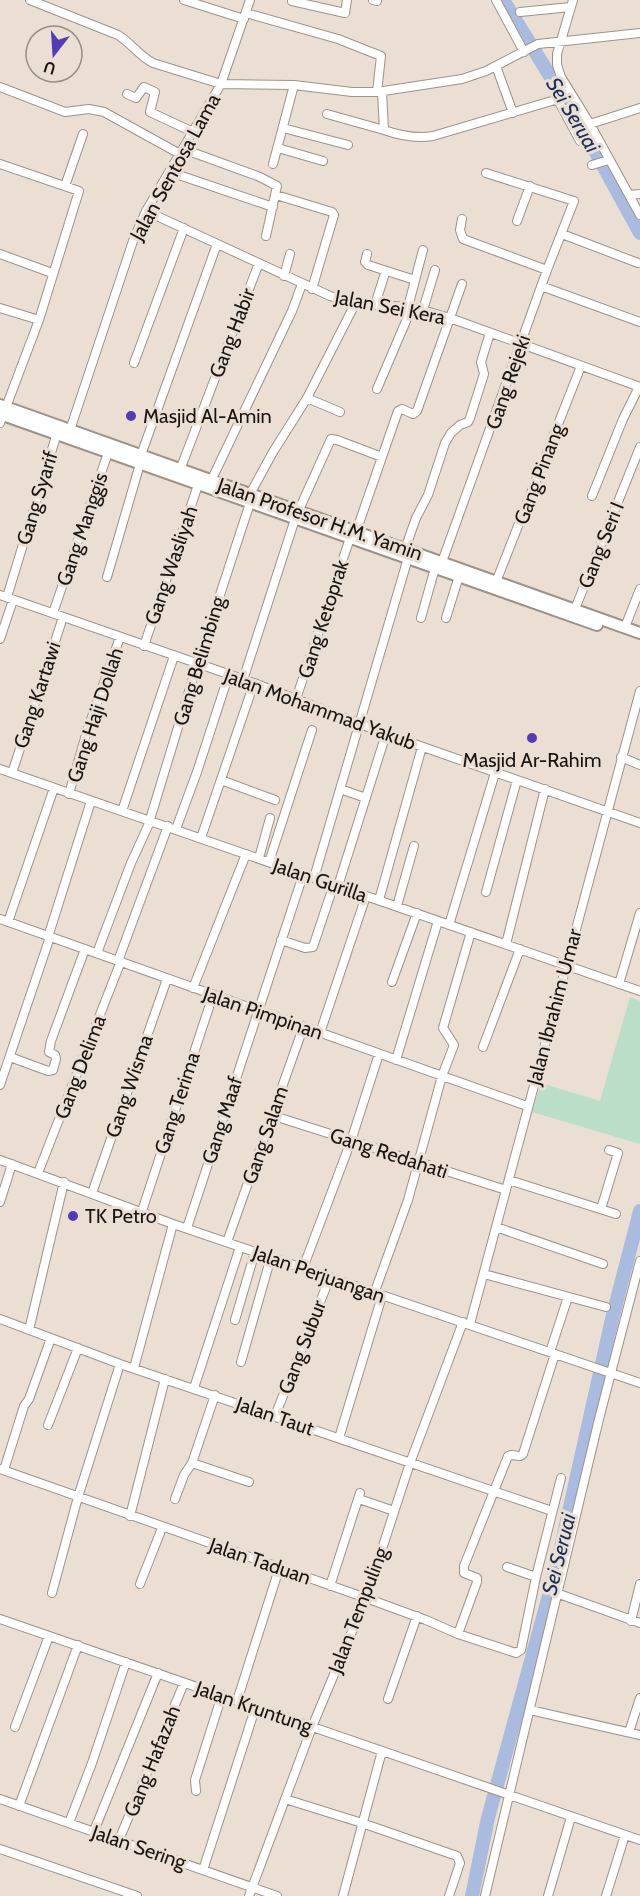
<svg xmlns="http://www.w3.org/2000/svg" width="640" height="1896" viewBox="0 0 640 1896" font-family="Cabin,sans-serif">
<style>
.green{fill:#badec6}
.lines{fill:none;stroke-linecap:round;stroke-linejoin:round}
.river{stroke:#a9bbde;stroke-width:14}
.minor-casing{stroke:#9e9287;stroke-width:10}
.major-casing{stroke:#9e9287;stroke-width:14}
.minor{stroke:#fff;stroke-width:8}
.major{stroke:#fff;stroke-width:10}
.poi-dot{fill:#533bb3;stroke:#ebdfd3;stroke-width:2}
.labels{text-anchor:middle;stroke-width:6;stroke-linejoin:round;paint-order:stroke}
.street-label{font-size:20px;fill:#1a1511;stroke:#ebdfd3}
.poi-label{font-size:20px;fill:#1a1511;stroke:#ebdfd3;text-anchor:start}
.water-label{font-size:21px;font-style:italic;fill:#1a2e5b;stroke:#ebdfd3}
</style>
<rect width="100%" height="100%" fill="#ebdfd3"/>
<!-- green -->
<path class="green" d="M630,997L640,1001V1144L532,1112L541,1083L600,1101Z"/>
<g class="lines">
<!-- river -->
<path class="river" d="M503,0L583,129L640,233
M472,1896L488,1818L556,1570L612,1319L640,1211"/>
<!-- minor casing -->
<g class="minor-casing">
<path id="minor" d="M30,0L118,35C131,43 139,56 153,63L221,84L294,85L352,92H377L462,79L486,71L538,44L640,33
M184,0L244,19
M373,0L377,1
M496,0L524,52
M573,0L557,54V65L561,77L590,124L640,215
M292,1L345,13L347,0
M520,12L571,7
M246,13L338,39L381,56L377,92
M496,66L513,113
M0,87L65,112L89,109L104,112L180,154
M382,92L384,130C401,136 416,139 433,136L555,100L559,102L580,141
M127,94L136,98L144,87L155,92L150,112L193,132
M327,114L384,130
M283,128L348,145
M575,132L590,124L640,108
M278,148L323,161
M183,149L260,177L277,186L266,236
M0,164L79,191L39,320L0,423
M273,164L294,85
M592,165L609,160
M170,172L273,207
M65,186L83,134
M276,195L332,212L334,215L312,289
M629,195L640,194
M146,211L330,296L355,304L412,307L450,318L640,387
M462,219L460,230L463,239L547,270
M517,221L530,186
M562,234L638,263
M0,254L52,273
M367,254L365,262L368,265L415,280
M284,276L290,254
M541,286L640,322
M375,305L385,273
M408,307L423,250
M0,308L39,320
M423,310L435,270
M134,363L184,228
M377,389L412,307
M307,398L340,412
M69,433L134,238L146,211L221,84L250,0
M141,455L217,244
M180,470L259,263
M211,481L292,311L302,284
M250,494L273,452L307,398L355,304
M592,496L623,419L639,387
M298,512L331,439L337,440L382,457
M356,532L398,411L402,409L413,414L417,411L462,284
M405,549L416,518L428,495L445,443L451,433L460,425L468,422L470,418L484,374L481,362L490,333
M442,562L547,270L574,201L486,173
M107,577L140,464
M496,582L581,366
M0,595L254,683L386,734L640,823
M7,597L57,433
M575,609L640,447
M53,613L109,450
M421,618L435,568
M446,618L459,576
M625,627L640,589
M0,639L13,600
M144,646L198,485
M243,680L295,519
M296,699L350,538
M621,757L640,765
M0,769L640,991
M12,773L63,617
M221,780L275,800
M340,789L366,798
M69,794L87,731L120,637
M122,811L174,656
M176,829L197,772L229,674
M201,838L254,683
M259,858L270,818
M269,862L312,730
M314,878L408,558
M338,886L386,734
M486,892L517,780
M379,900L422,747
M397,906L414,846
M0,919L527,1106
M8,922L54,788
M449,925L495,773
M48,937L91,801
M281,940L305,948L313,947L334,884
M506,944L545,789
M97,953L131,863L148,826L197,665L250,503
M118,961L168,826
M392,982L417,913
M619,984L640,913
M193,988L246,854
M320,1033L366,896
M483,1047L520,949
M10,1057L48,1071L53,1070L56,1059L55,1055L49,1052L51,1041L85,949
M396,1060L438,921
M0,1085L50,937
M271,1115L506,1190
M0,1160L173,1224L640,1383
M38,1173L121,961
M509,1180L616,1214
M92,1193L167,979
M0,1202L12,1164
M601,1209L618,1153L609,1150
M142,1211L213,995
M496,1227L603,1264
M187,1228L303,875
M227,1242L303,1028
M303,1268L351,1141L379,1054
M484,1274L606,1307
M374,1294L408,1200L442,1076L454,1045L443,1028L471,932
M0,1319L120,1364L552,1511
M235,1320L255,1252
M470,1324L640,691
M29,1330L64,1182
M550,1352L568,1297
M241,1362L271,1257
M134,1368L173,1224
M194,1388L240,1247
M275,1416L330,1277
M48,1425L78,1348
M339,1438L382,1296
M192,1463L249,1482
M0,1469L366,1598L426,1620L458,1634L516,1653L521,1650L536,1577L561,1478
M4,1470L24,1406L29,1399L51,1338
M175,1499L184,1475L192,1463L215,1395
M362,1500L394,1511
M130,1516L165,1379
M507,1567L536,1577
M140,1584L162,1528
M330,1586L360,1493
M52,1593L78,1497L120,1364
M559,1594L640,1623
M0,1619L640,1840
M631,1621L640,1584
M458,1634L477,1582V1578L464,1573V1566L508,1456L511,1455L520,1456L523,1454L555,1354
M388,1699L417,1616
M237,1701L279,1569
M530,1710L640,1735
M15,1727L49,1636
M629,1732L640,1698
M196,1791L195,1780L222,1695
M0,1799L277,1896
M285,1799L362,1823L457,1856L460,1863L449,1896
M19,1806L78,1645
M69,1823L92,1763L126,1662
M94,1831L158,1673
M119,1840L184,1683
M0,1849L137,1896
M203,1870L255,1709
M249,1896L312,1727L366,1598L410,1463L463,1322
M343,1896L382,1751
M485,1896L599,1419L640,1261
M548,1896L571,1817
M606,1896L625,1835"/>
</g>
<!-- major casing -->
<g class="major-casing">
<path id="major" d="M0,405L640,633
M0,414L597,625"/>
</g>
<!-- minor -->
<use href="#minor" class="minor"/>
<!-- major -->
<use href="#major" class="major"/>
</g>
<!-- markers -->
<g class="poi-dot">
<circle cx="131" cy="416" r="6"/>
<circle cx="532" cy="738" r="6"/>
<circle cx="73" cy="1216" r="6"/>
</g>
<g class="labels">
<!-- street labels -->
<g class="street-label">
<text transform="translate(175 167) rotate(-61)" y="7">Jalan Sentosa Lama</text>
<text transform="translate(390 307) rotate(11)" y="7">Jalan Sei Kera</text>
<text transform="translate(232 333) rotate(-69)" y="7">Gang Habir</text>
<text transform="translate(508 382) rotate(-71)" y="7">Gang Rejeki</text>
<text transform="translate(539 474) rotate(-69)" y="7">Gang Pinang</text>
<text transform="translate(37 498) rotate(-73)" y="7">Gang Syarif</text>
<text transform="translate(320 519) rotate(19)" y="7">Jalan Profesor H.M. Yamin</text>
<text transform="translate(82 529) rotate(-71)" y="7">Gang Manggis</text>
<text transform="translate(601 545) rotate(-68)" y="7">Gang Seri I</text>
<text transform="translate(171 565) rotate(-71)" y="7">Gang Wasliyah</text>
<text transform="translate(323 619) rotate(-72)" y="7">Gang Ketoprak</text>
<text transform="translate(199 661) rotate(-73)" y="7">Gang Belimbing</text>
<text transform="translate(37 695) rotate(-72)" y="7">Gang Kartawi</text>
<text transform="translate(320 709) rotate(20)" y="7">Jalan Mohammad Yakub</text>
<text transform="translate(95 715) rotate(-72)" y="7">Gang Haji Dollah</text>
<text transform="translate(320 880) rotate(19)" y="7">Jalan Gurilla</text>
<text transform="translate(554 1007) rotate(-75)" y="7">Jalan Ibrahim Umar</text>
<text transform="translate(263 1013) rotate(19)" y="7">Jalan Pimpinan</text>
<text transform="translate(80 1067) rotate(-69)" y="7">Gang Delima</text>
<text transform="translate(129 1086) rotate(-71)" y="7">Gang Wisma</text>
<text transform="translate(177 1103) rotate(-72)" y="7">Gang Terima</text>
<text transform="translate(222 1120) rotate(-72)" y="7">Gang Maaf</text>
<text transform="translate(265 1135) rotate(-71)" y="7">Gang Salam</text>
<text transform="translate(389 1153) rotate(18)" y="7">Gang Redahati</text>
<text transform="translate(319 1274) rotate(19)" y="7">Jalan Perjuangan</text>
<text transform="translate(302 1347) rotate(-69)" y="7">Gang Subur</text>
<text transform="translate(275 1416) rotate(19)" y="7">Jalan Taut</text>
<text transform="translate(260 1561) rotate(19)" y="7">Jalan Taduan</text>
<text transform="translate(358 1610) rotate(-69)" y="7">Jalan Tempuling</text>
<text transform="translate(254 1707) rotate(19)" y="7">Jalan Kruntung</text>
<text transform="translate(152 1761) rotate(-68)" y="7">Gang Hafazah</text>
<text transform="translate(139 1847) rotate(19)" y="7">Jalan Sering</text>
</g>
<!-- poi labels -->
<g class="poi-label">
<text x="143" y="423">Masjid Al-Amin</text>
<text x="532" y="767" text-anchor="middle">Masjid Ar-Rahim</text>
<text x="85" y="1223">TK Petro</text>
</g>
<!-- water labels -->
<g class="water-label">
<text transform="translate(573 115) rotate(59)" y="7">Sei Seruai</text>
<text transform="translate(559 1554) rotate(-76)" y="7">Sei Seruai</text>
</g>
</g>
<!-- north arrow -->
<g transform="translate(54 54) rotate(197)"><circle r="28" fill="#ebdfd3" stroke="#978e85" stroke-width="1.5"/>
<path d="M0-4.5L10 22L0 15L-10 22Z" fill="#533bb3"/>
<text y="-9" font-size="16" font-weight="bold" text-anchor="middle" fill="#1a1511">U</text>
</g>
</svg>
